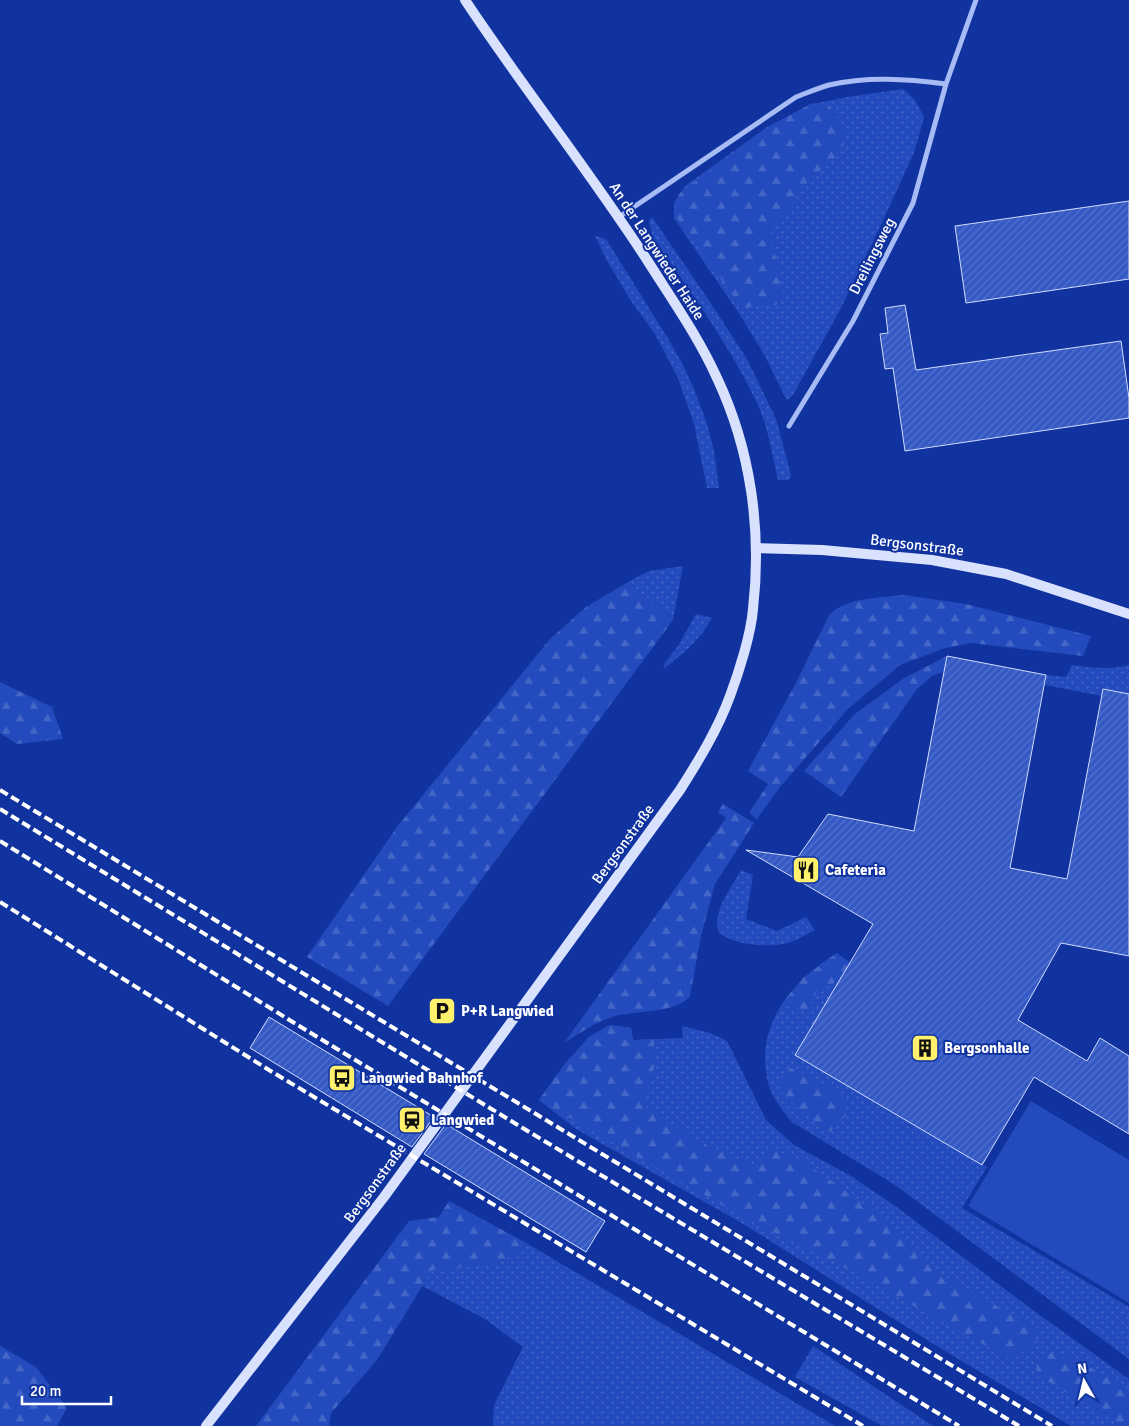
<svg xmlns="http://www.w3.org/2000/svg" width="1129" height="1426" viewBox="0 0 1129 1426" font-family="Signika,sans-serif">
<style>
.grass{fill:url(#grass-dots)}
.forest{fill:url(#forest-firs)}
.garden{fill:#234bbd}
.building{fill:url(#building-hatch);stroke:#d0dcfe}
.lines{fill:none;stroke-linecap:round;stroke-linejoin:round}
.street{stroke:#a7bbf5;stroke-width:5}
.secondary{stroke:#d8e1fe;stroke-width:10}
.rail{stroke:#fff;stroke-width:4;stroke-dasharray:9 4;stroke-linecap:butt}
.labels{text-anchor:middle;stroke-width:4;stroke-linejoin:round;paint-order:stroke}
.street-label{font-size:15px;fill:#fff;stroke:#11339f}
.poi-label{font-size:15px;font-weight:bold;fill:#fff;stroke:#11339f;text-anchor:start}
</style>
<defs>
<pattern id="grass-dots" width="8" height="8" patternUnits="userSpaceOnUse" patternTransform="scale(1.25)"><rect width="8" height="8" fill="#234bbd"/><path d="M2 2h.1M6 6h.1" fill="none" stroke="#4466c7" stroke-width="1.8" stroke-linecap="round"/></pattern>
<pattern id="forest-firs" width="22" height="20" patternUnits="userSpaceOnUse" patternTransform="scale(1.25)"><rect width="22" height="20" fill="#234bbd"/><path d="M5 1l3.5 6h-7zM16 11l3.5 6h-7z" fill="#4466c7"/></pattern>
<pattern id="building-hatch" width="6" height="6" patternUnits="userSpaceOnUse" patternTransform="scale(1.25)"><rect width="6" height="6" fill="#3459c4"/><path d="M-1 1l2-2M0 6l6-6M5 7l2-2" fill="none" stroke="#5272cd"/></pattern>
</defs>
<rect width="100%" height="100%" fill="#11339f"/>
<!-- grass -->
<path class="grass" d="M903,89L915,100L924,117L914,153L881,225L841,308L793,395L788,400L785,397L765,356L740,315L674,218V203L685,186L767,127L813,104L847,97Z
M652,217L706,296L747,359L776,419L790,471L791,477L788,480H778C772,454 768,427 757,403C729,343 689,291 653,237L649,222Z
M595,236L606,239L667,337L682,363L694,389L707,424L714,451L719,488H707L694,424L678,378L655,334L631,301L606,259Z
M683,566L673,620L628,582L649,571Z
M696,614L712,618C700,640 683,654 663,669L665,663L678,646Z
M1072,665C1090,668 1111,670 1129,665V694L1103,689L1102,696L1045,685L1046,675L1066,677Z
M741,870L753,875L746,919L777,931L806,917L815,930C807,934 799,939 791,942C772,949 734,945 719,933C711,912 732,887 741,870Z
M837,953L850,963L796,1055L987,1167L962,1208L1129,1307V1359L895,1185L792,1122C783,1111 771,1097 768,1083C754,1026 791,982 837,953Z
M610,1025L631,1028L633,1040L683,1038L682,1026L710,1033L727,1041L766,1120L794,1145L851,1176L898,1208L1030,1308L1129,1379V1426H1071L940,1348L740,1222L576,1129L539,1100L564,1065L589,1037Z
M528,1244L835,1426H493L494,1405L523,1347L485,1319L422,1286L432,1269L498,1263Z
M813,1346L933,1426H882L795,1377Z"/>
<!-- forest -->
<path class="forest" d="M812,103L830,106L844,128L843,150L808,181L771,235L783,292L776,305L742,308L677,218L675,202L680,193L770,126Z
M628,582L673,620L388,1006L307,957L397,827L550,639L586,607Z
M904,595L966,604L1091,636L1083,656L971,643L945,648L900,665L848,709L780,787L757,819L749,813L768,784L748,771L798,679L829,615C847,597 879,598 904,595Z
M947,656L945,671L932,676L917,689L841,797L804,771L855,714L904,678Z
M0,682L52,707L63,739L17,744L0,733Z
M723,804L754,823L715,884L701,936L690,996C677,1014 632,1010 612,1017C595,1022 579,1034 564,1043L726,818L718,812Z
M837,953L850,963L840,980L817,990L810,1010L793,1008L788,996L804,977Z
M610,1025L631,1028L633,1040L654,1039L655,1065L643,1105L716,1151L758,1167L772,1149L803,1161L878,1214L943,1276L1029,1324L1038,1341L1012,1360L836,1263L741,1216L539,1100L564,1065L589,1037Z
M790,1068L809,1075L843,1096L847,1114L830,1132L804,1114L780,1090L783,1078Z
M449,1201L528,1244L498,1263L432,1270L377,1360L331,1413L329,1426H256L409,1221L439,1217Z
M0,1346L36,1367L67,1408L57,1426H0Z
M1042,1353L1066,1354L1129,1389V1426H1123L1036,1374L1038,1358Z"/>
<!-- garden -->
<path class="garden" d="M1031,1101L1129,1160V1303L968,1206Z"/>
<!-- building -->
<path class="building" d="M1129,201V279L966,303L955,226Z
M905,305L916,370L1121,341L1129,398V418L905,451L893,368L885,369L880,334L888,333L885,308Z
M947,656L1046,675L1010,868L1067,879L1103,689L1129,694V956L1061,943L1018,1020L1087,1061L1100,1038L1129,1056V1134L1034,1077L982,1165L795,1055L873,924L746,850L798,857L828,814L914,831Z
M269,1017L434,1117L412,1147L250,1048Z
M446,1124L605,1221L586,1252L424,1154Z"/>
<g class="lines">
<!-- street -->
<path class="street" d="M619,217L796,97C807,93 818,88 829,85C868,76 907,79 946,84
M789,426L853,321L913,203L946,84L976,0"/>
<!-- secondary -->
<path class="secondary" d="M756,548L822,550L932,560L1006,574L1129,614
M206,1426L384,1197L680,790C699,760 718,729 730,696C739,672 751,634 753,609C762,531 751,450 717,378C699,338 673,301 649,263C591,173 524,89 465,0"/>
<!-- rail -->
<path class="rail" d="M0,790L1052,1426
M0,809L521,1127L1019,1426
M0,841L296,1024L959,1426
M0,902L269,1070L863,1426"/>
</g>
<!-- icons -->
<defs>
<g id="restaurant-square" transform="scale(1.4375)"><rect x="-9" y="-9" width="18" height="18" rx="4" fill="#fff16b" stroke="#11339f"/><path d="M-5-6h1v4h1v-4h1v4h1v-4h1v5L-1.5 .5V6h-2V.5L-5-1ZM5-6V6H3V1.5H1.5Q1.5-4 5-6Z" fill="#111"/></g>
<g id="parking-square" transform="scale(1.4375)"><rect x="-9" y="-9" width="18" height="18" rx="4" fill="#fff16b" stroke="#11339f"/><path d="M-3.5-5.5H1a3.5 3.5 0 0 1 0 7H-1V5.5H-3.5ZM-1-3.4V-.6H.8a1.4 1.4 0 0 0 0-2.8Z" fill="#111"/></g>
<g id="building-square" transform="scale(1.4375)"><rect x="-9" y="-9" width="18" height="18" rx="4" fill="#fff16b" stroke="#11339f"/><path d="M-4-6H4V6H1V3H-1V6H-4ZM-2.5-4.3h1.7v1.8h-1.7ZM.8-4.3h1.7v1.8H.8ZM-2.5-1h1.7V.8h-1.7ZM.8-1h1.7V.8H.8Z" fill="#111"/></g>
<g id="bus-square" transform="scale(1.4375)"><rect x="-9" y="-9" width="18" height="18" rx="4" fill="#fff16b" stroke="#11339f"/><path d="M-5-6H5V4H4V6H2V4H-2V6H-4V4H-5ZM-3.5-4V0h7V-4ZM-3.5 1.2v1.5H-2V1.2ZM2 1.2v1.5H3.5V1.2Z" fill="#111"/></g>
<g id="station-square" transform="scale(1.4375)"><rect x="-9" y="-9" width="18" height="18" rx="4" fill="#fff16b" stroke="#11339f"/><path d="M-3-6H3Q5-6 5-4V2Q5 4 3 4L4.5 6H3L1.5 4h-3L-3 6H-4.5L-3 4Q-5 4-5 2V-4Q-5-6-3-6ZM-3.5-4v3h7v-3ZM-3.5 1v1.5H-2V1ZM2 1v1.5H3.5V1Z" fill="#111"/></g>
</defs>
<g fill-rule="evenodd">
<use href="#restaurant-square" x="806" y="870"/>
<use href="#parking-square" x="442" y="1011"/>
<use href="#building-square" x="925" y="1048"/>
<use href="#bus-square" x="342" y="1078"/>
<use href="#station-square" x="412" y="1120"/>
</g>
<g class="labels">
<!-- street labels -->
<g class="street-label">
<text transform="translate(657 251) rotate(57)" y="5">An der Langwieder Haide</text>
<text transform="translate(872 256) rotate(-63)" y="5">Dreilingsweg</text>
<text transform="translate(917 545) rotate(7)" y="5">Bergsonstraße</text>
<text transform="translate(623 844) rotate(-54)" y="5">Bergsonstraße</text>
<text transform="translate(375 1183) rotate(-54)" y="5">Bergsonstraße</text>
</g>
<!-- poi labels -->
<g class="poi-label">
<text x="825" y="875">Cafeteria</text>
<text x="461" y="1016">P+R Langwied</text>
<text x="944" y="1053">Bergsonhalle</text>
<text x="361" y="1083">Langwied Bahnhof</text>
<text x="431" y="1125">Langwied</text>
</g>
</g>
<!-- north arrow -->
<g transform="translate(1084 1381) rotate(352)" stroke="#11339f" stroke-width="4" paint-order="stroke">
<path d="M0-4L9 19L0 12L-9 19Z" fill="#ffffff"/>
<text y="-8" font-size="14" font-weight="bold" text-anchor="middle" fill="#ffffff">N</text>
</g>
<!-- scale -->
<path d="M22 1396v8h89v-8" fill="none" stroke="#ffffff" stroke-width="2.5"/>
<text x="30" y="1396" font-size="15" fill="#ffffff" stroke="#11339f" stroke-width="4" paint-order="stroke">20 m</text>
</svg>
